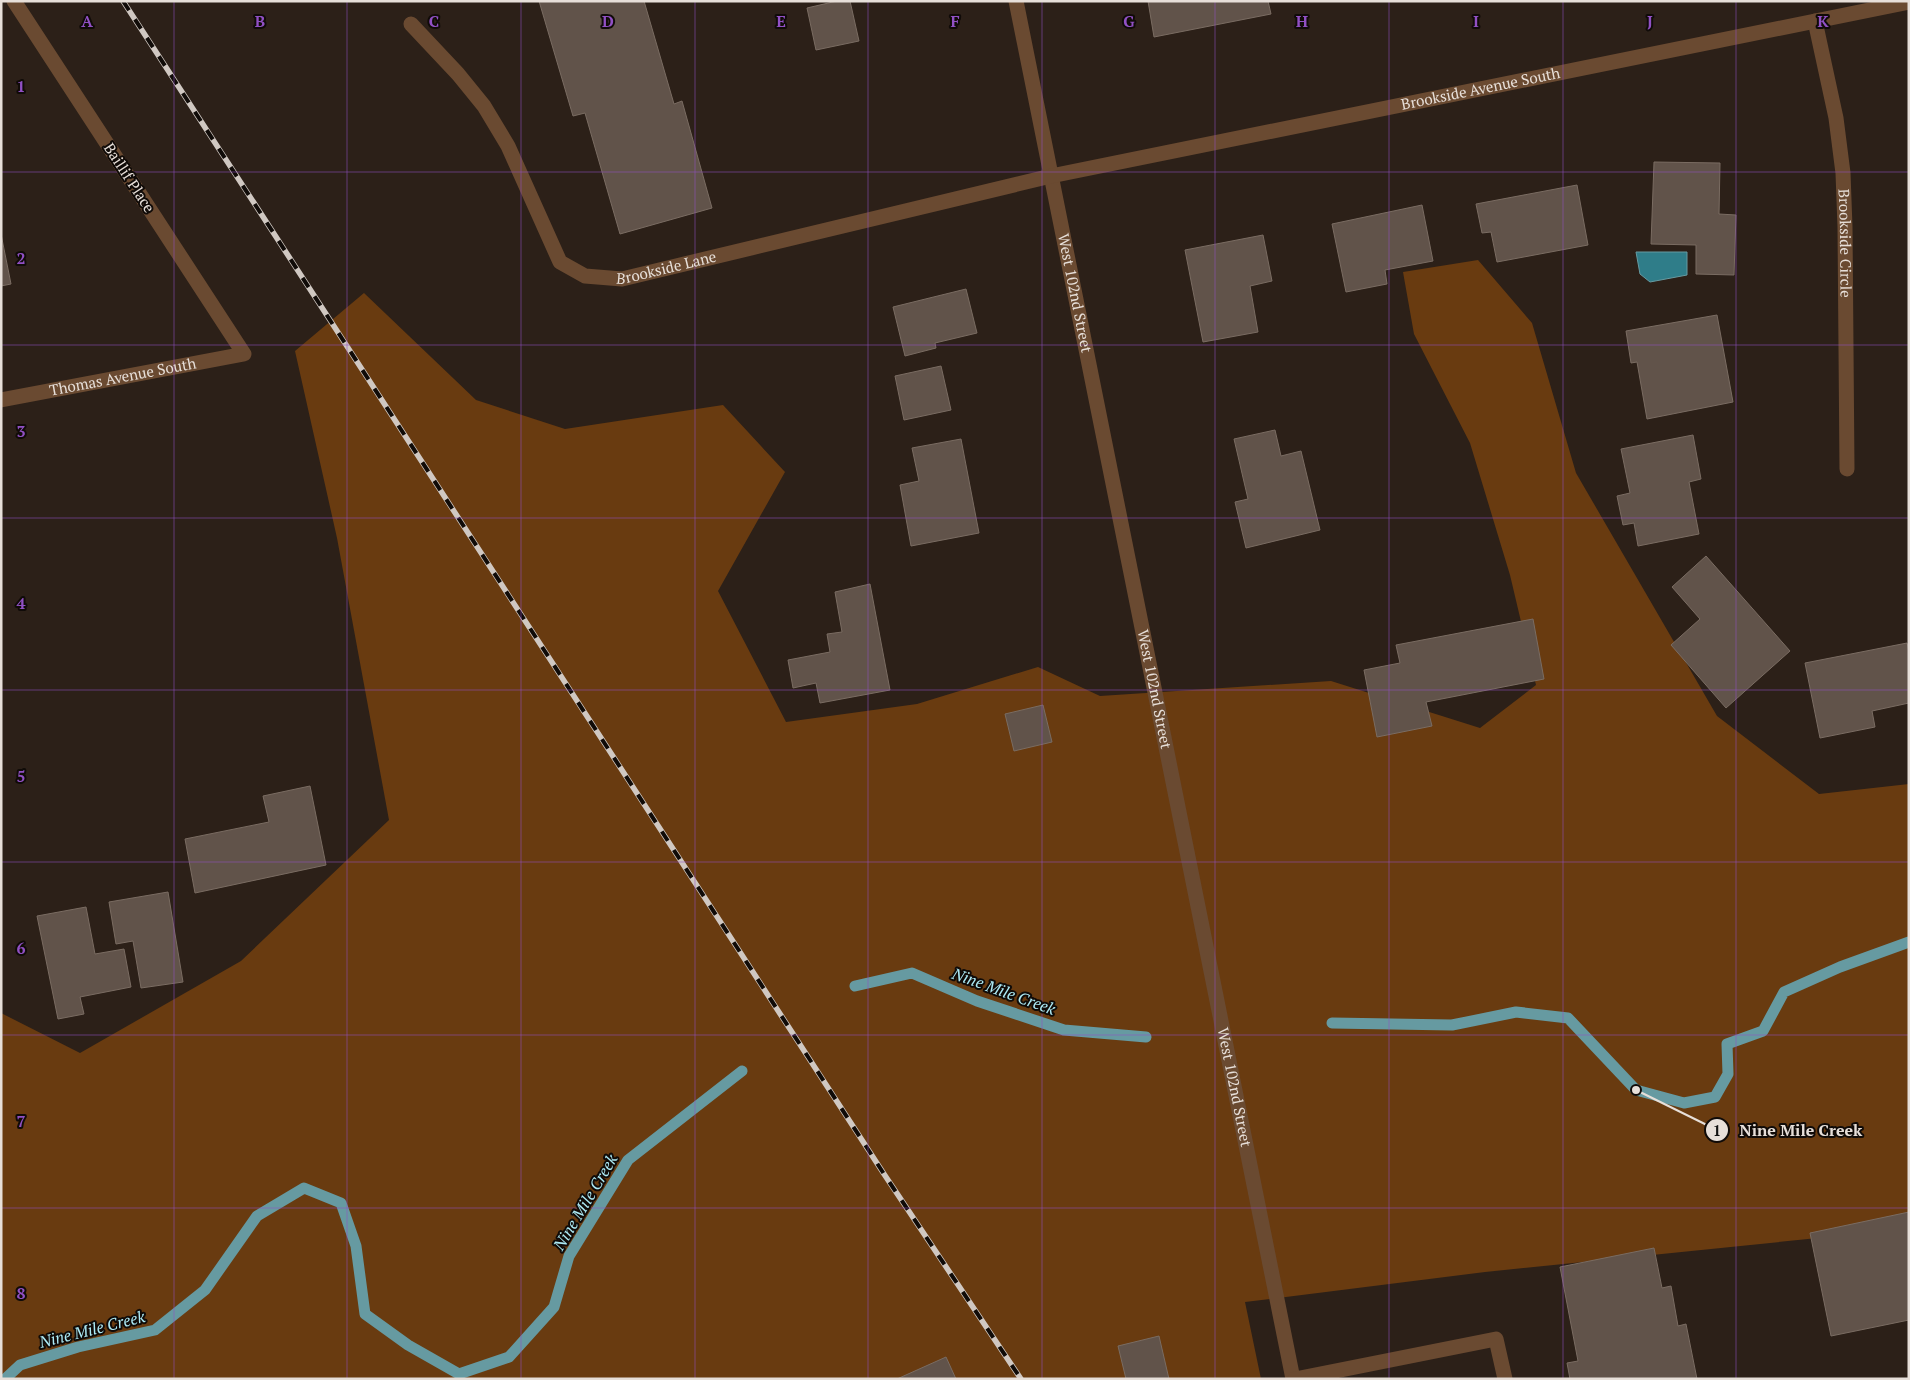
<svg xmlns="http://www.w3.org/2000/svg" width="1910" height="1380" viewBox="0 0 1910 1380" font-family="'PT Serif',serif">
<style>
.green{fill:#693b10}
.water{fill:#2f7d89;stroke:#669aa1}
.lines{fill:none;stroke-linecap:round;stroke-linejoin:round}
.stream{stroke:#669aa1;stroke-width:11}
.building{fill:#61534a;stroke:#7a6c62}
.minor{stroke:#6a4a31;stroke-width:15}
.rail-casing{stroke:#d0c8c2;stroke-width:5.5}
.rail{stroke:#100b08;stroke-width:4;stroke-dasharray:11;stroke-linecap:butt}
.grid{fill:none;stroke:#9150c4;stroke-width:1;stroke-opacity:0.55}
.labels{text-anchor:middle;stroke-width:4;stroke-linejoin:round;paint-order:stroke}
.street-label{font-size:15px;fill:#e7dfd9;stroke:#100b08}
.water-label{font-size:16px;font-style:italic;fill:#adeaf5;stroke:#100b08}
.grid-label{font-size:16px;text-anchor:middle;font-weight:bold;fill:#9150c4;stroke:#100b08;stroke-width:4;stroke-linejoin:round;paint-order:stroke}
.leader{fill:none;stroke:#e7dfd9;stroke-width:2}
.callout-dot{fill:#e7dfd9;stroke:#100b08;stroke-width:2}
.mark-label{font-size:15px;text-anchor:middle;font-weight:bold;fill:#111}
.callout-label{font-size:16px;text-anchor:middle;font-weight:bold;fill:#e7dfd9;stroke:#100b08;stroke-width:4;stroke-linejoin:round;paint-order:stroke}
</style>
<rect width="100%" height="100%" fill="#2c2018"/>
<!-- green -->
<path class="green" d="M1478,260L1532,323L1576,473L1717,716L1819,794L1909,784V1225L1887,1231L1485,1272L1245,1302L1261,1379H1V1013L80,1053L241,961L389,820L337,538L295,351L364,293L476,400L565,429L723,405L785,472L718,591L786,722L917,704L1038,667L1100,696L1331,681L1480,728L1536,685L1510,575L1470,443L1414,334L1403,272Z"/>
<!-- water -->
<path class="water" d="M1636,252H1687V275L1650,282L1640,274Z"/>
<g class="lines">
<!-- stream -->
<path class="stream" d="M855,986L912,973L977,1001L1064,1030L1146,1037
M1332,1023L1452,1025L1516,1012L1568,1018L1636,1090L1684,1103L1715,1097L1728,1074L1727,1044L1763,1031L1784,992L1840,967L1909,942
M5,1379L20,1365L78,1347L155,1330L205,1290L257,1216L304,1188L341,1203L356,1246L365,1314L408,1345L459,1374L509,1357L554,1307L569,1256L628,1160L742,1071"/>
</g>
<!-- building -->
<path class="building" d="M539,1H644L674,104L682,101L712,208L620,234L585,113L573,116Z
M837,1H850L859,41L816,50L807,8Z
M1148,1H1268L1271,14L1154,37Z
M1654,162L1720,163L1719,214L1736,215L1734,275L1696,274V245L1651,244Z
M1577,185L1588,245L1497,262L1491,232L1482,233L1476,204Z
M1422,205L1433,261L1385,270L1387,284L1346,292L1332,224Z
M1,234L11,284L1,286Z
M1263,235L1272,281L1250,286L1258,332L1203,342L1185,250Z
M966,289L977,333L935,343L936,348L905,356L893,307Z
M1717,315L1733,402L1647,419L1637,362L1631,363L1626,331Z
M941,366L951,410L904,420L895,376Z
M1275,430L1281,456L1301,451L1320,530L1246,548L1235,502L1248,499L1234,439Z
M1693,435L1701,479L1689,482L1699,534L1638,546L1634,523L1623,525L1617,496L1630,493L1621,449Z
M961,439L979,533L911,546L900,485L919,481L912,448Z
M1706,556L1790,651L1726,708L1671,645L1700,619L1672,587Z
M870,584L890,690L820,703L816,683L793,688L788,660L830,652L827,634L842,632L835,592Z
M1533,619L1544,679L1426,702L1432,726L1377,737L1364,670L1400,663L1396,645Z
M1907,643L1909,651V703L1872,711L1875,727L1820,738L1805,663Z
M1043,705L1052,742L1014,751L1005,714Z
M310,786L326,865L195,893L185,839L269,822L263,796Z
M168,892L183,982L141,988L133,941L116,944L109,902Z
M86,907L95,954L124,949L131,987L80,997L84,1014L58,1019L37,916Z
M1909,1212V1320L1831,1336L1810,1233Z
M1654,1248L1662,1288L1671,1286L1678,1326L1686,1324L1697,1379H1570L1567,1363L1578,1361L1560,1267Z
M1159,1336L1169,1379H1126L1118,1346Z
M946,1357L956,1379H897Z"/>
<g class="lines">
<!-- minor -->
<g class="minor">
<path id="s1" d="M1016,1L1293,1379"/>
<path id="s2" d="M1815,21L1836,118L1843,173L1845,227L1847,469"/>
<path id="s3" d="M411,24L458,74L484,106L508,146L560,262L585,276L622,279L1051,176L1909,2"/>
<path id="s4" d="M1,400L244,354L14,1"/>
<path d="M1295,1379L1496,1339L1505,1379"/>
</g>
<!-- rail casing -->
<g class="rail-casing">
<path id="rail" d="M123,1L884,1174L1021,1379"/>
</g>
<!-- rail -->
<use href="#rail" class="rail"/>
</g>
<!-- grid -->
<path class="grid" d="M174,1V1379M347,1V1379M521,1V1379M695,1V1379M868,1V1379M1042,1V1379M1215,1V1379M1389,1V1379M1563,1V1379M1736,1V1379M1,172H1909M1,345H1909M1,518H1909M1,690H1909M1,862H1909M1,1035H1909M1,1208H1909"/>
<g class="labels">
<!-- street labels -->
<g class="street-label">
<text dy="5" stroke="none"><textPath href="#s3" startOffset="1229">Brookside Avenue South</textPath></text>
<text transform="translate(129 178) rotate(57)" y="5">Baillif Place</text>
<text dy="5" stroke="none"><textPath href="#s2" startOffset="225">Brookside Circle</textPath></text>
<text dy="5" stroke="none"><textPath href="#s3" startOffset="395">Brookside Lane</textPath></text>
<text dy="5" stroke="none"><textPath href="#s1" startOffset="298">West 102nd Street</textPath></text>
<text dy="5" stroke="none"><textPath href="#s4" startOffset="124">Thomas Avenue South</textPath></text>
<text dy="5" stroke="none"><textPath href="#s1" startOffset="702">West 102nd Street</textPath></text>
<text dy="5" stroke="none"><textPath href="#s1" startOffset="1108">West 102nd Street</textPath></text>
</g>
<!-- water labels -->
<g class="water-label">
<text transform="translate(1004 991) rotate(20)" y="6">Nine Mile Creek</text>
<text transform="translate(585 1202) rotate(-59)" y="6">Nine Mile Creek</text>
<text transform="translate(92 1329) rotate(-14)" y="6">Nine Mile Creek</text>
</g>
</g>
<g class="grid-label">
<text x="87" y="27">A</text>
<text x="260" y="27">B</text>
<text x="434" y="27">C</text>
<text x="608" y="27">D</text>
<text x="781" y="27">E</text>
<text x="955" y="27">F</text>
<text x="1129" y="27">G</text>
<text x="1302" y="27">H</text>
<text x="1476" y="27">I</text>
<text x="1650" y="27">J</text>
<text x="1823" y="27">K</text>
<text x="21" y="92">1</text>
<text x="21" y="264">2</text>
<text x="21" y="437">3</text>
<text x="21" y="609">4</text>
<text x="21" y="782">5</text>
<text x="21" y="954">6</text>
<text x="21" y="1127">7</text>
<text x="21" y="1299">8</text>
</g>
<!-- callouts -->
<path class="leader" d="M1636 1090L1717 1130"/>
<g class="callout-dot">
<circle cx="1636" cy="1090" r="5"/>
<circle cx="1717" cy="1130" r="12"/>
</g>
<g class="mark-label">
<text x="1717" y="1136">1</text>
</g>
<g class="callout-label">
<text x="1801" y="1136">Nine Mile Creek</text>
</g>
<!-- border -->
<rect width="1910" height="1380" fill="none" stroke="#e7dfd9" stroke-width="5"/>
</svg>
